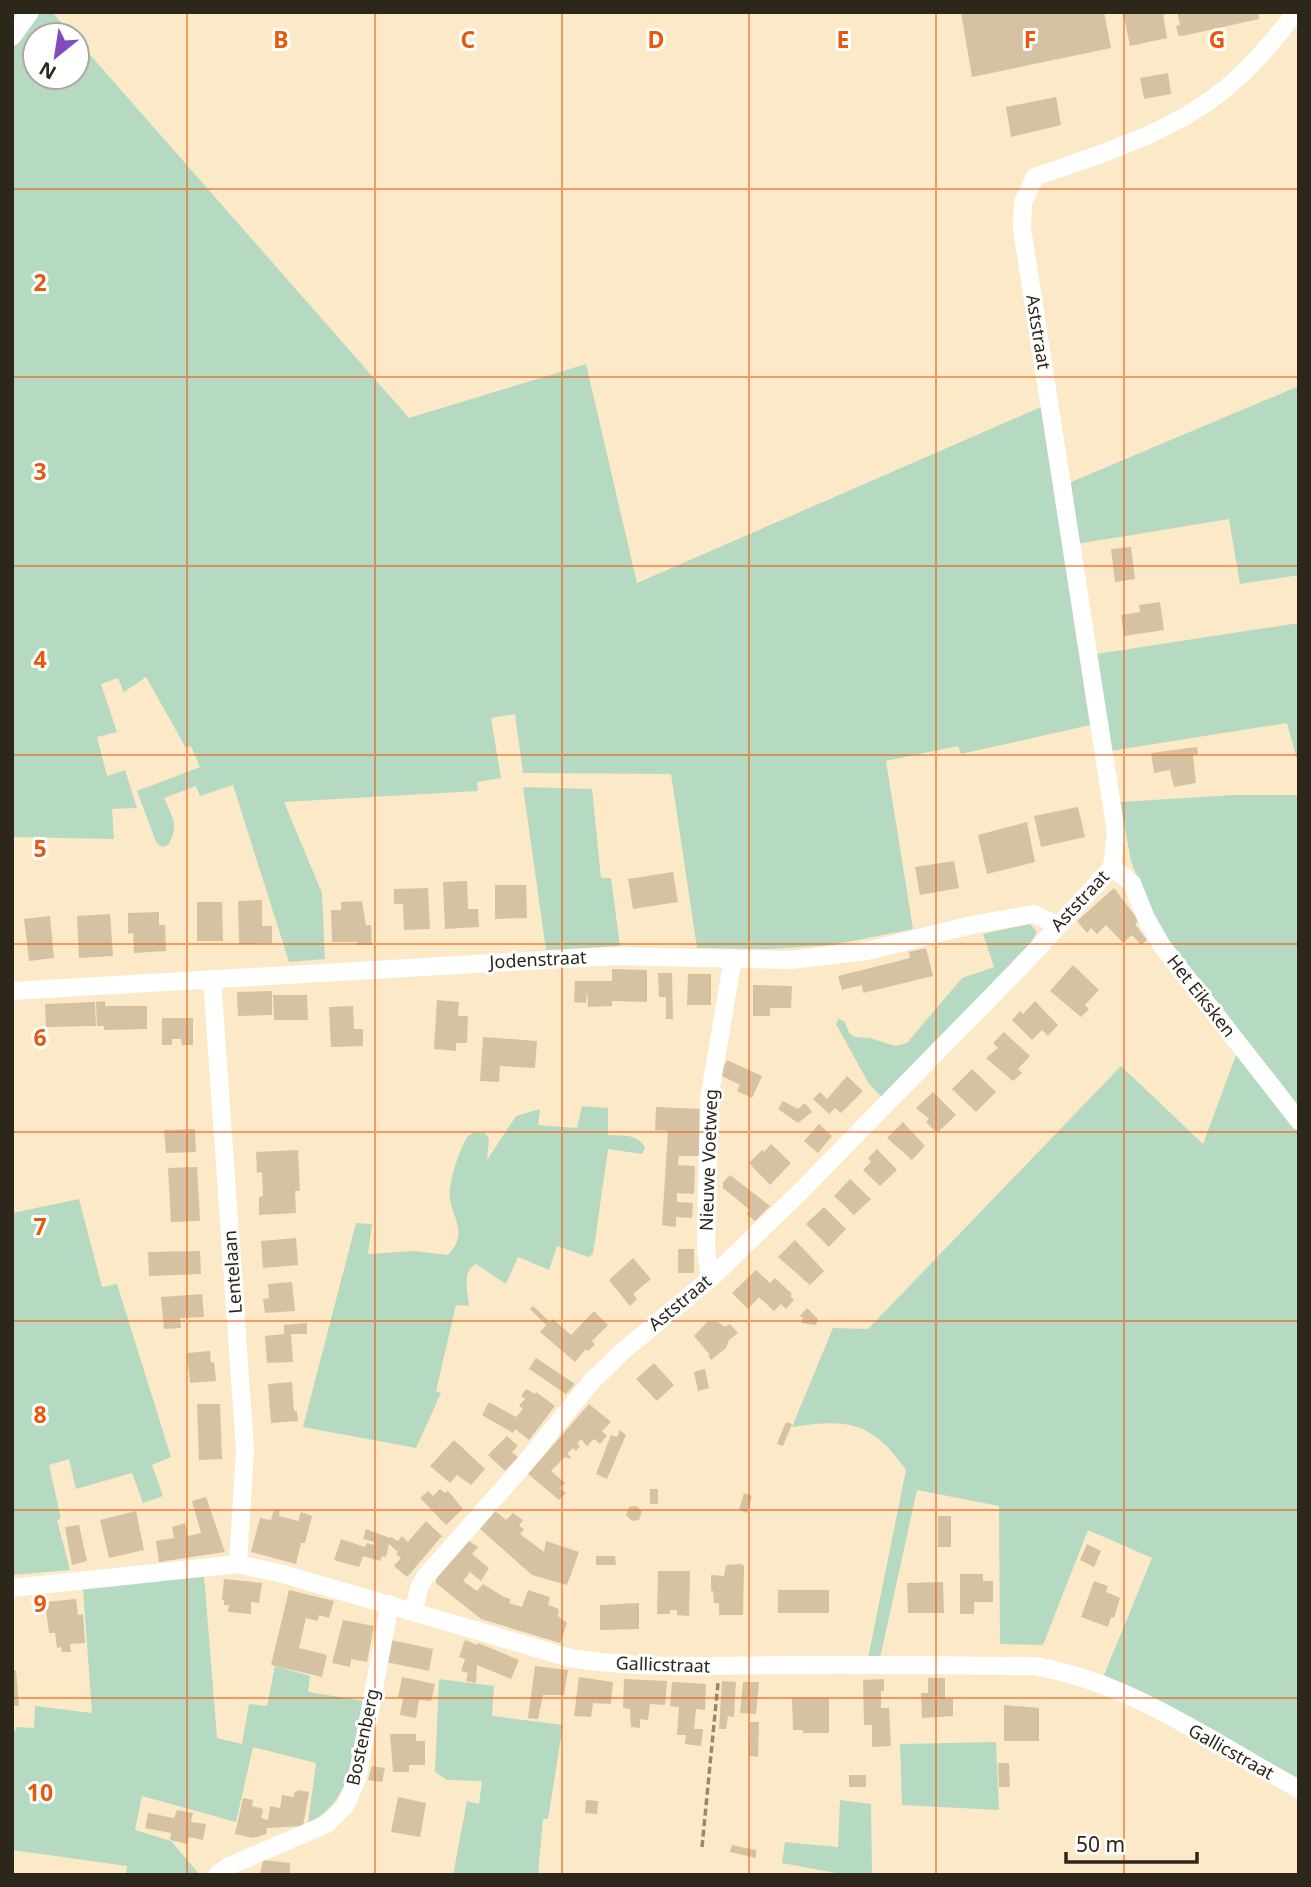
<svg xmlns="http://www.w3.org/2000/svg" width="1311" height="1887" viewBox="0 0 1311 1887" font-family="'Noto Sans',sans-serif">
<style>
.green{fill:#b5dac1}
.building{fill:#d4c2a2}
.lines{fill:none;stroke-linecap:round;stroke-linejoin:round}
.path{stroke:#968972;stroke-width:3.5;stroke-dasharray:7 3.5;stroke-linecap:butt}
.street{stroke:#fff;stroke-width:18}
.grid{fill:none;stroke:#e8590c;stroke-width:2;stroke-opacity:0.55}
.labels{text-anchor:middle;stroke-width:6;stroke-linejoin:round;paint-order:stroke}
.street-label{font-size:18px;fill:#2d261a;stroke:#fff}
.grid-label{font-size:23px;text-anchor:middle;font-weight:bold;fill:#e8590c;stroke:#fff;stroke-width:6;stroke-linejoin:round;paint-order:stroke}
</style>
<rect width="100%" height="100%" fill="#fce9c8"/>
<!-- green -->
<path class="green" d="M38,12H52L72,35H35V77H77V40L409,418L586,364L637,583L1041,407L1090,725L961,754L958,746L886,761L913,929L832,945L771,949L697,948L671,774L523,773L515,714L491,718L501,778L477,782L478,791L284,802L322,893L325,959L289,962L233,785L200,796L196,786L164,798C172,817 180,825 168,845L162,847L156,842L137,791L200,767L191,746L186,748L146,677L124,692L118,678L101,684L117,732L97,737L107,776L125,770L137,808L112,809L114,839L12,837V48Z
M1299,386V575L1240,584L1229,519L1077,544L1071,482Z
M1299,623V767L1287,723L1110,751L1096,654Z
M523,787L592,789L601,878H611L620,946L546,950Z
M1233,795H1299V1111L1169,946L1145,898L1131,861L1120,802Z
M1030,924L1037,932L1032,941L883,1098L869,1084L836,1024L838,1019L844,1021L850,1034L855,1037L870,1038L895,1046L907,1043L962,978L994,967L983,934Z
M1238,1050L1299,1129V1781L1172,1709L1104,1675L1152,1558L1088,1530L1043,1645L1000,1644L999,1506L917,1490L880,1658H868L906,1470C873,1422 848,1418 792,1427L833,1328L868,1329L1121,1066L1203,1144Z
M582,1106L608,1108V1135C622,1136 638,1133 645,1148L642,1154L608,1149L593,1254L588,1257L557,1246L549,1270L518,1257L506,1284L476,1264C461,1272 468,1291 469,1306L456,1305L436,1391L441,1393L416,1448L303,1427L356,1223L372,1224L368,1254L414,1251L448,1255C472,1230 447,1215 450,1189C452,1172 459,1152 467,1137L474,1132L485,1133L489,1139L487,1160L516,1116L540,1109L538,1125L577,1128Z
M79,1199L102,1287L117,1284L171,1457L152,1465L163,1496L143,1503L132,1473L76,1489L69,1459L49,1465L61,1519L57,1520L70,1570L12,1575V1213Z
M204,1575L217,1738L242,1744L249,1704L267,1706L275,1666L310,1676L308,1692L364,1701C357,1737 355,1785 326,1811C321,1816 314,1820 308,1823L316,1763L253,1747L236,1822L142,1796L135,1830L171,1841L200,1875H126L127,1866L12,1850V1736L17,1727L34,1728L35,1706L92,1713L83,1589Z
M439,1679L494,1686L492,1716L563,1725L548,1819H543L538,1875H453L467,1801L479,1804L482,1781L447,1780L435,1772Z
M996,1742L999,1810L902,1805L900,1744Z
M840,1800L871,1804L872,1875H847L782,1863L785,1842L838,1847Z"/>
<!-- building -->
<path class="building" d="M961,12H1104L1111,48L972,77Z
M1123,12H1169L1163,15L1167,38L1130,46Z
M1177,12H1258L1259,19L1182,36L1178,35L1176,26L1180,25Z
M1168,73L1171,94L1144,99L1140,78Z
M1056,97L1061,125L1011,137L1006,107Z
M1131,547L1135,579L1115,582L1111,549Z
M1160,602L1164,630L1124,636L1121,615L1140,612L1139,605Z
M1197,747L1198,754L1193,755L1196,783L1174,787L1170,770L1154,773L1151,753Z
M1078,807L1085,837L1041,847L1034,816Z
M1027,822L1035,862L987,874L978,835Z
M954,861L959,888L920,895L915,867Z
M673,872L678,902L633,909L628,879Z
M467,881L468,909H478L479,927L445,929L443,882Z
M495,885H526L527,918L495,919Z
M428,888L430,929L404,930L403,904H394V889Z
M1114,888L1139,921L1135,924L1147,940L1141,945L1132,935L1123,943L1106,925L1097,934L1091,928L1087,933L1077,921Z
M262,900V926H272V943L239,944L238,901Z
M362,901L366,925H371L372,945H357V942H332L331,910H341V902Z
M197,902H222L223,941H197Z
M159,912V925H165L166,951L134,953L133,933L128,934V913Z
M110,914L113,956L79,958L77,916Z
M50,916L54,958L29,961L24,919Z
M926,948L933,976L863,993L862,985L842,990L838,976L910,958L909,952Z
M1073,965L1099,990L1085,1005L1089,1009L1081,1017L1050,991Z
M612,969L647,970V1002L612,1001V1006L588,1007L587,988L586,1003L574,1002L575,981H612Z
M658,973H672L673,1019H666V997H659Z
M688,974H711V1005H687Z
M753,985L792,986L791,1008H770V1016H753Z
M272,991V1015L238,1016L237,992Z
M273,995H307L308,1020H274Z
M437,1000L459,1002L458,1016H468L467,1043H456V1051L434,1049Z
M105,1001V1006H147V1029L104,1030V1026H97L96,1002Z
M1035,1001L1058,1025L1048,1036L1042,1030L1032,1040L1012,1020L1020,1011L1023,1014Z
M95,1002L96,1026L46,1027L45,1004Z
M353,1006L354,1029H363V1046L331,1047L329,1007Z
M162,1018H193V1045H182L181,1039H172V1045H162Z
M1004,1032L1030,1056L1018,1069L1022,1073L1013,1081L986,1058L998,1048L993,1043Z
M483,1037L537,1041L535,1068L500,1066L499,1082L480,1081Z
M727,1060L762,1076L752,1098L737,1091L740,1085L720,1075Z
M972,1069L996,1092L976,1112L952,1089Z
M847,1076L863,1091L841,1113L835,1108L829,1114L813,1099L820,1092L827,1099Z
M933,1092L956,1115L937,1133L926,1122L929,1119L916,1108Z
M783,1101L798,1109L805,1103L812,1112L798,1123L778,1109Z
M656,1107L701,1109L700,1156H679L678,1165L695,1166L694,1194L677,1193V1202L693,1203L692,1218L676,1217V1226L673,1227L662,1225L668,1131L655,1130Z
M903,1122L925,1146L912,1160L887,1138Z
M819,1124L832,1136L818,1153L804,1141Z
M195,1129L196,1152L166,1153L164,1130Z
M771,1144L791,1163L770,1185L749,1163L762,1150L764,1152Z
M877,1149L897,1170L880,1186L863,1170L871,1162L868,1158Z
M298,1150L300,1191H295L296,1213L259,1215V1197L263,1196L262,1172L257,1173L256,1152Z
M197,1167L200,1221L171,1222L168,1168Z
M730,1175L770,1206L755,1221L746,1214L750,1210L723,1188V1182Z
M850,1179L871,1199L854,1215L834,1196Z
M824,1207L846,1229L829,1247L806,1224Z
M296,1238L298,1265L263,1268L261,1241Z
M795,1240L824,1271L810,1285L778,1257Z
M678,1249H694V1273H678Z
M200,1251L201,1274L149,1276L148,1252Z
M633,1258L651,1279L633,1294L637,1299L630,1306L609,1280Z
M756,1270L770,1283L775,1278L792,1294L790,1296L794,1300L786,1309L781,1304L774,1311L759,1297L748,1309L732,1293Z
M292,1282L295,1311L265,1313L263,1299L269,1298L268,1284Z
M202,1294L204,1317L180,1318L181,1328L164,1329L161,1297Z
M533,1306L550,1322L553,1319L571,1335L594,1311L608,1325L592,1341L595,1344L588,1351L586,1349L575,1362L540,1332L546,1325L530,1309Z
M807,1308L818,1319L816,1325L801,1323L803,1317H799Z
M708,1321L718,1322L725,1327L730,1324L738,1333L729,1340L726,1348L711,1360L708,1356L710,1355L694,1336Z
M307,1323V1334H291L293,1362L267,1363L265,1336L284,1334V1325Z
M210,1351L211,1363L214,1362L216,1381L190,1383L187,1353Z
M536,1358L575,1384L566,1394L529,1369Z
M654,1363L674,1385L657,1401L636,1379Z
M705,1369L709,1388L698,1391L694,1372Z
M292,1382L294,1411H297L298,1421L271,1423L268,1384Z
M526,1389L535,1394L536,1392L555,1406L529,1440L515,1429L513,1433L482,1415L489,1402L516,1417L523,1409L519,1406L525,1399L521,1396Z
M197,1404H220L222,1459L199,1460Z
M589,1404L611,1422L602,1431L607,1436L600,1444L594,1439L587,1446L581,1439L577,1444L580,1446L576,1451L573,1448L567,1454L571,1457L569,1459L565,1457L551,1471L565,1483L560,1488L566,1493L559,1500L528,1474Z
M786,1422L792,1424L783,1446L777,1444Z
M620,1430L626,1435L607,1479L596,1474L611,1435L617,1437Z
M507,1436L518,1446L512,1452L518,1457L505,1471L488,1455Z
M454,1440L485,1469L471,1485L457,1475L450,1483L430,1466Z
M440,1489L445,1493L448,1491L463,1509L446,1525L420,1498L428,1491L433,1496Z
M650,1489H658V1504H650Z
M744,1493L752,1496L747,1513L739,1510Z
M206,1497L225,1552L159,1562L156,1541L174,1538L172,1527L185,1523L188,1536L201,1533L192,1501Z
M636,1506L642,1511L639,1520L632,1521L626,1515L629,1507Z
M274,1509L280,1510L279,1516L298,1521L301,1512L312,1516L305,1543H301L296,1564L251,1552L260,1518L271,1520Z
M136,1511L144,1550L109,1558L100,1520Z
M495,1511L506,1520L513,1513L523,1520L519,1526L524,1529L520,1534L544,1552L546,1541L579,1552L567,1585L532,1575L480,1529Z
M938,1516H951V1547H938Z
M426,1521L442,1536L407,1577L394,1566L401,1558L396,1554L398,1552L389,1544L386,1557L382,1556L380,1561L363,1556L359,1567L334,1560L341,1539L365,1547L367,1543L374,1545V1542L363,1539L366,1529L390,1538L391,1537L398,1541L402,1536L408,1542Z
M79,1525L87,1561L72,1565L65,1527Z
M469,1541L478,1547L472,1554L489,1568L481,1581L470,1572L463,1581L477,1591L483,1584L504,1597L511,1599L509,1603L522,1607L528,1590L550,1597L548,1605L559,1609L558,1616L567,1623L560,1643L481,1619L436,1583V1579Z
M1087,1544L1101,1551L1094,1567L1080,1560Z
M596,1556H615L616,1565H596Z
M741,1564L744,1566L743,1615H719V1603H714L713,1591H711V1575L724,1576L726,1565Z
M658,1571H690L689,1616L677,1615V1610H670V1614H657Z
M960,1574H983V1581H993V1602H974V1614H960Z
M224,1579L262,1583L259,1603L251,1602V1614L228,1612L229,1605H224V1600H222Z
M1094,1581L1108,1586L1106,1592L1120,1598L1114,1618L1111,1617L1108,1627L1081,1617Z
M943,1582L944,1613H908L907,1583Z
M289,1590L334,1601L329,1618L319,1615L318,1621L306,1618L299,1648L327,1655L322,1677L271,1665Z
M778,1590H829V1613H778Z
M76,1599L78,1615L83,1614L85,1643L70,1644L71,1652H62L61,1647L57,1648L55,1633H49L45,1602Z
M639,1603V1629L600,1630V1605Z
M343,1620L374,1626L367,1662L351,1659L350,1667L332,1663Z
M391,1640L433,1649L429,1671L386,1662Z
M465,1640L477,1645L478,1643L519,1660L511,1679L477,1665L476,1683L466,1681L468,1673L461,1671L465,1659L459,1657Z
M535,1666L568,1670L564,1695H543L538,1719L528,1718Z
M16,1670L19,1706L12,1705V1671Z
M402,1677L435,1684L431,1701L419,1700L416,1718L400,1715L403,1698L398,1697Z
M579,1677L613,1682L611,1704L593,1703L591,1717L574,1716Z
M928,1678H945V1699L953,1698V1716L922,1718L921,1693H928Z
M624,1679L667,1681L665,1705L650,1704L648,1720L640,1719V1728L631,1727L630,1709L623,1708Z
M884,1679V1691H881V1708H889L891,1746L872,1747V1725H864L863,1680Z
M722,1681L736,1682L734,1717L728,1716L726,1729H719Z
M672,1682L706,1684L705,1710L696,1709L694,1729H703L701,1746L685,1744L686,1735H677L679,1707L670,1706Z
M743,1682H759L756,1714L740,1713Z
M792,1698H829V1733H803V1730H793Z
M1004,1705L1039,1708V1741H1004Z
M750,1722H759L758,1757L749,1756Z
M390,1734H416V1741H425V1765H409V1772H393Z
M998,1763H1009L1010,1787H999Z
M372,1766L385,1768L382,1782L368,1780Z
M849,1775H866V1787H849Z
M299,1790L309,1792L303,1826L267,1828L266,1834L253,1838L235,1834L243,1798L253,1800L252,1806L263,1809L261,1818L268,1820L270,1806L280,1808L282,1795L294,1797V1793Z
M398,1797L426,1803L420,1837L391,1832Z
M586,1800L598,1801L597,1814L585,1813Z
M177,1810L193,1813L191,1822L206,1824L203,1840L189,1837L187,1844L170,1840L171,1833L145,1828L148,1813L174,1818Z
M732,1845L756,1850V1858L730,1852Z
M263,1860L290,1863V1875H260Z"/>
<g class="lines">
<!-- path -->
<path class="path" d="M702,1847L718,1683"/>
<!-- street -->
<path class="street" d="M12,37L30,12
M1112,867L1132,883L1146,918L1162,946L1299,1121
M212,979L245,1449L238,1564
M12,991L615,956L790,960L867,951L971,925L1034,914L1057,925
M710,1279L706,1249L709,1099L733,958
M12,1588L238,1564L283,1574L570,1658C644,1670 718,1665 793,1665C873,1664 954,1666 1034,1666C1131,1682 1213,1743 1299,1789
M414,1611L419,1588L425,1577L517,1473L592,1381L623,1351L710,1279L800,1192L1030,957L1112,867L1116,832L1022,229L1023,202L1035,177C1103,153 1176,132 1232,83C1256,62 1276,38 1296,12
M217,1875L229,1866L327,1824L345,1806L357,1779L390,1604"/>
</g>
<!-- grid -->
<path class="grid" d="M187,12V1875M375,12V1875M562,12V1875M749,12V1875M936,12V1875M1124,12V1875M12,189H1299M12,377H1299M12,566H1299M12,755H1299M12,944H1299M12,1132H1299M12,1321H1299M12,1510H1299M12,1698H1299"/>
<g class="labels">
<!-- street labels -->
<g class="street-label">
<text transform="translate(1038 332) rotate(81)" y="6">Aststraat</text>
<text transform="translate(1080 901) rotate(-47)" y="6">Aststraat</text>
<text transform="translate(538 960) rotate(-3)" y="6">Jodenstraat</text>
<text transform="translate(1201 996) rotate(52)" y="6">Het Eiksken</text>
<text transform="translate(709 1160) rotate(-88)" y="6">Nieuwe Voetweg</text>
<text transform="translate(233 1272) rotate(-94)" y="6">Lentelaan</text>
<text transform="translate(680 1303) rotate(-40)" y="6">Aststraat</text>
<text transform="translate(663 1665) rotate(2)" y="6">Gallicstraat</text>
<text transform="translate(363 1737) rotate(-78)" y="6">Bostenberg</text>
<text transform="translate(1231 1752) rotate(29)" y="6">Gallicstraat</text>
</g>
</g>
<g class="grid-label">
<text x="281" y="48">B</text>
<text x="468" y="48">C</text>
<text x="656" y="48">D</text>
<text x="843" y="48">E</text>
<text x="1030" y="48">F</text>
<text x="1217" y="48">G</text>
<text x="40" y="291">2</text>
<text x="40" y="480">3</text>
<text x="40" y="668">4</text>
<text x="40" y="857">5</text>
<text x="40" y="1046">6</text>
<text x="40" y="1235">7</text>
<text x="40" y="1423">8</text>
<text x="40" y="1612">9</text>
<text x="40" y="1801">10</text>
</g>
<!-- border -->
<rect width="1311" height="1887" fill="none" stroke="#2d261a" stroke-width="28"/>
<!-- north arrow -->
<g transform="translate(56 56) rotate(210)"><circle r="33" fill="#ffffff" stroke="#aba8a3" stroke-width="2"/>
<path d="M0-5L12 26L0 18L-12 26Z" fill="#824ac1"/>
<text y="-10" font-size="19" font-weight="bold" text-anchor="middle" fill="#2d261a">N</text>
</g>
<!-- scale -->
<path d="M1066 1852v10h131v-10" fill="none" stroke="#2d261a" stroke-width="3.5"/>
<text x="1076" y="1852" font-size="21" fill="#2d261a" stroke="#ffffff" stroke-width="5" paint-order="stroke">50 m</text>
</svg>
